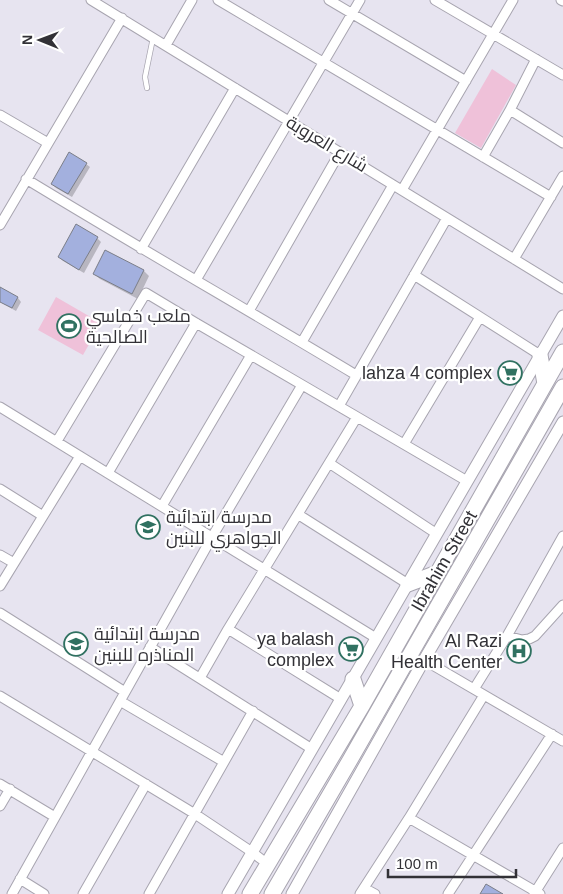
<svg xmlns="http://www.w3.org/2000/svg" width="563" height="894" viewBox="0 0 563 894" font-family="Helvetica,Cairo,sans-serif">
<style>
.green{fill:#efc1d9}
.shadow{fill:#0003}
.building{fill:#a3b0de;stroke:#7b7e88}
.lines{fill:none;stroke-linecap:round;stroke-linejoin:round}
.service-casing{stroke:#a8a5b0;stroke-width:6}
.minor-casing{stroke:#a8a5b0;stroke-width:11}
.tertiary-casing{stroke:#a8a5b0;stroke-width:13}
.primary-casing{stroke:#a8a5b0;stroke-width:17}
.service{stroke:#fff;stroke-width:4.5}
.minor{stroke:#fff;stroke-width:9}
.tertiary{stroke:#fff;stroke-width:11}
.primary{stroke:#fff;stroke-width:15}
.labels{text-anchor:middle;stroke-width:4.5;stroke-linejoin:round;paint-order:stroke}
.street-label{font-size:18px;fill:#323136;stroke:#fff}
.poi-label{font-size:18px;fill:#323136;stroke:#fff;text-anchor:start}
</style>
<rect width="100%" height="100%" fill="#e7e4f0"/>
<!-- green -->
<path class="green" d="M492,69L516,85L481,148L455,133Z
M56,297L101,323L83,355L38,330Z"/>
<!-- shadow -->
<path class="shadow" d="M86,164L90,167L72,197L56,188L52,184Z
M97,238L101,242L84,273L63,261L59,257Z
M106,251L144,271L149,276L138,299L100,279L94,274Z
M0,289L18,298L21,302L16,311L0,302Z"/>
<!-- building -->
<path class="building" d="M69,152L87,163L68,194L51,184Z
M76,224L98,237L79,270L58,257Z
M105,250L144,270L132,294L93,274Z
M0,287L18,297L12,308L0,302Z
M486,884L503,894H480Z"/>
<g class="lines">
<!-- service casing -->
<g class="service-casing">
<path id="service" d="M147,88L145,77L153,38"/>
</g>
<!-- minor casing -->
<g class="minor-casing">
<path id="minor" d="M91,0L563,289
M218,0L551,197
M329,0L466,81
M435,0L563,75
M561,0L563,1
M166,45L192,0
M510,110L563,143
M0,115L48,143
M483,157L510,110L536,59
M26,179C136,246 246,309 356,375
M402,190L513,0
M0,225L122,18
M141,249L235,88
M514,259L563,176
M414,275L540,355
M196,280L360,0
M249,311L340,152
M302,342L393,185
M339,406L447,218
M0,407L376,638
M57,441L146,293L196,323L467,481
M404,444L480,317
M329,463L437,534
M108,473L196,323
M0,489L43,516
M162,506L251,355
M299,515L408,584
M0,555L14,563
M0,586L80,456
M0,613L125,692
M228,629L341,699
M507,636L522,640L529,639L535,636L563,605
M150,647L312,749
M424,660L563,741
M200,678L228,629L357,417
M474,689L507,636L563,536
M0,696L195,814L252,852L261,859
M120,701L224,762
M0,784L55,817
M0,806L10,789
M409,818L540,894
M20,879L44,894
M364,888L375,894
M12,894L212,537L302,385
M83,894L146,784
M149,894L253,711
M360,894L409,818L484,695
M448,894L552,734
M534,894L563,848"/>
</g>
<!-- tertiary casing -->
<g class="tertiary-casing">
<path id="tertiary" d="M228,894L563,316
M292,894L424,660L563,422"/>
</g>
<!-- primary casing -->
<g class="primary-casing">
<path id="primary" d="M540,355L545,384
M408,584L437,573
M353,679L362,706
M250,894L362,706L563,352
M272,894L350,760L563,387"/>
</g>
<!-- service -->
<use href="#service" class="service"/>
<!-- minor -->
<use href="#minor" class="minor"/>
<!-- tertiary -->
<use href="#tertiary" class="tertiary"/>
<!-- primary -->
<use href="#primary" class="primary"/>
</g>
<!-- icons -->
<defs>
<g id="stadium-ring" transform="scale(1.25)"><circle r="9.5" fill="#fff" stroke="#307161" stroke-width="1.5"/><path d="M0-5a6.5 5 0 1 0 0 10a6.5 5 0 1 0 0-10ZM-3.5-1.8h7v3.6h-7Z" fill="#307161"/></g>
<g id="supermarket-ring" transform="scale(1.25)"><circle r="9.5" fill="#fff" stroke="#307161" stroke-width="1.5"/><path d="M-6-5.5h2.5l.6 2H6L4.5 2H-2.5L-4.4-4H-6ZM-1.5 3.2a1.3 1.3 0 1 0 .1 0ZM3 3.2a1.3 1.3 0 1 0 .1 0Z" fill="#307161"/></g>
<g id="school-ring" transform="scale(1.25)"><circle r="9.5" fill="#fff" stroke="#307161" stroke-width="1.5"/><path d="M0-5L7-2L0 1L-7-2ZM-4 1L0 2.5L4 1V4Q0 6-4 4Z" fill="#307161"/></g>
<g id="hospital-ring" transform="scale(1.25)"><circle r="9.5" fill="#fff" stroke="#307161" stroke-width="1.5"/><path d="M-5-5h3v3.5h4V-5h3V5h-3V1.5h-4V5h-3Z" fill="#307161"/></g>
</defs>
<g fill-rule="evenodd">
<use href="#stadium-ring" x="69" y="326"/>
<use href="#supermarket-ring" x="510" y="373"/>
<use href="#school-ring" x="148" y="527"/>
<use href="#school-ring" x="76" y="644"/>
<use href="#supermarket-ring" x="351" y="649"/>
<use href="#hospital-ring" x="519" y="651"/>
</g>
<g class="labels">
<!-- street labels -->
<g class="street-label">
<text transform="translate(327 144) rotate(31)" y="6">شارع العروبة</text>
<text transform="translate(444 561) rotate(-60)" y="6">Ibrahim Street</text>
</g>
<!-- poi labels -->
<g class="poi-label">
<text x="86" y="322">ملعب خماسي<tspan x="86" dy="21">الصالحية</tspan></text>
<text x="492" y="379" text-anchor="end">lahza 4 complex</text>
<text x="166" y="523">مدرسة ابتدائية<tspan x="166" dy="21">الجواهري للبنين</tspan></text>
<text x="94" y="640">مدرسة ابتدائية<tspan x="94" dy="21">المناذره للبنين</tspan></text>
<text x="334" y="645" text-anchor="end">ya balash<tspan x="334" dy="21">complex</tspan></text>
<text x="502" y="647" text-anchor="end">Al Razi<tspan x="502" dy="21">Health Center</tspan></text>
</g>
</g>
<!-- north arrow -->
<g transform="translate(40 40) rotate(271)" stroke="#ffffff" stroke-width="4" paint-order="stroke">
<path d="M0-4L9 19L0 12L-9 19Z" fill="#323136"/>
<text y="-8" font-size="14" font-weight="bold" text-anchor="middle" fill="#323136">N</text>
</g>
<!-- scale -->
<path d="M388 869v8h128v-8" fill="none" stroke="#323136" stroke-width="2.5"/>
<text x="396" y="869" font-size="15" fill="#323136" stroke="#ffffff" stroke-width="4" paint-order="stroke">100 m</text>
</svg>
